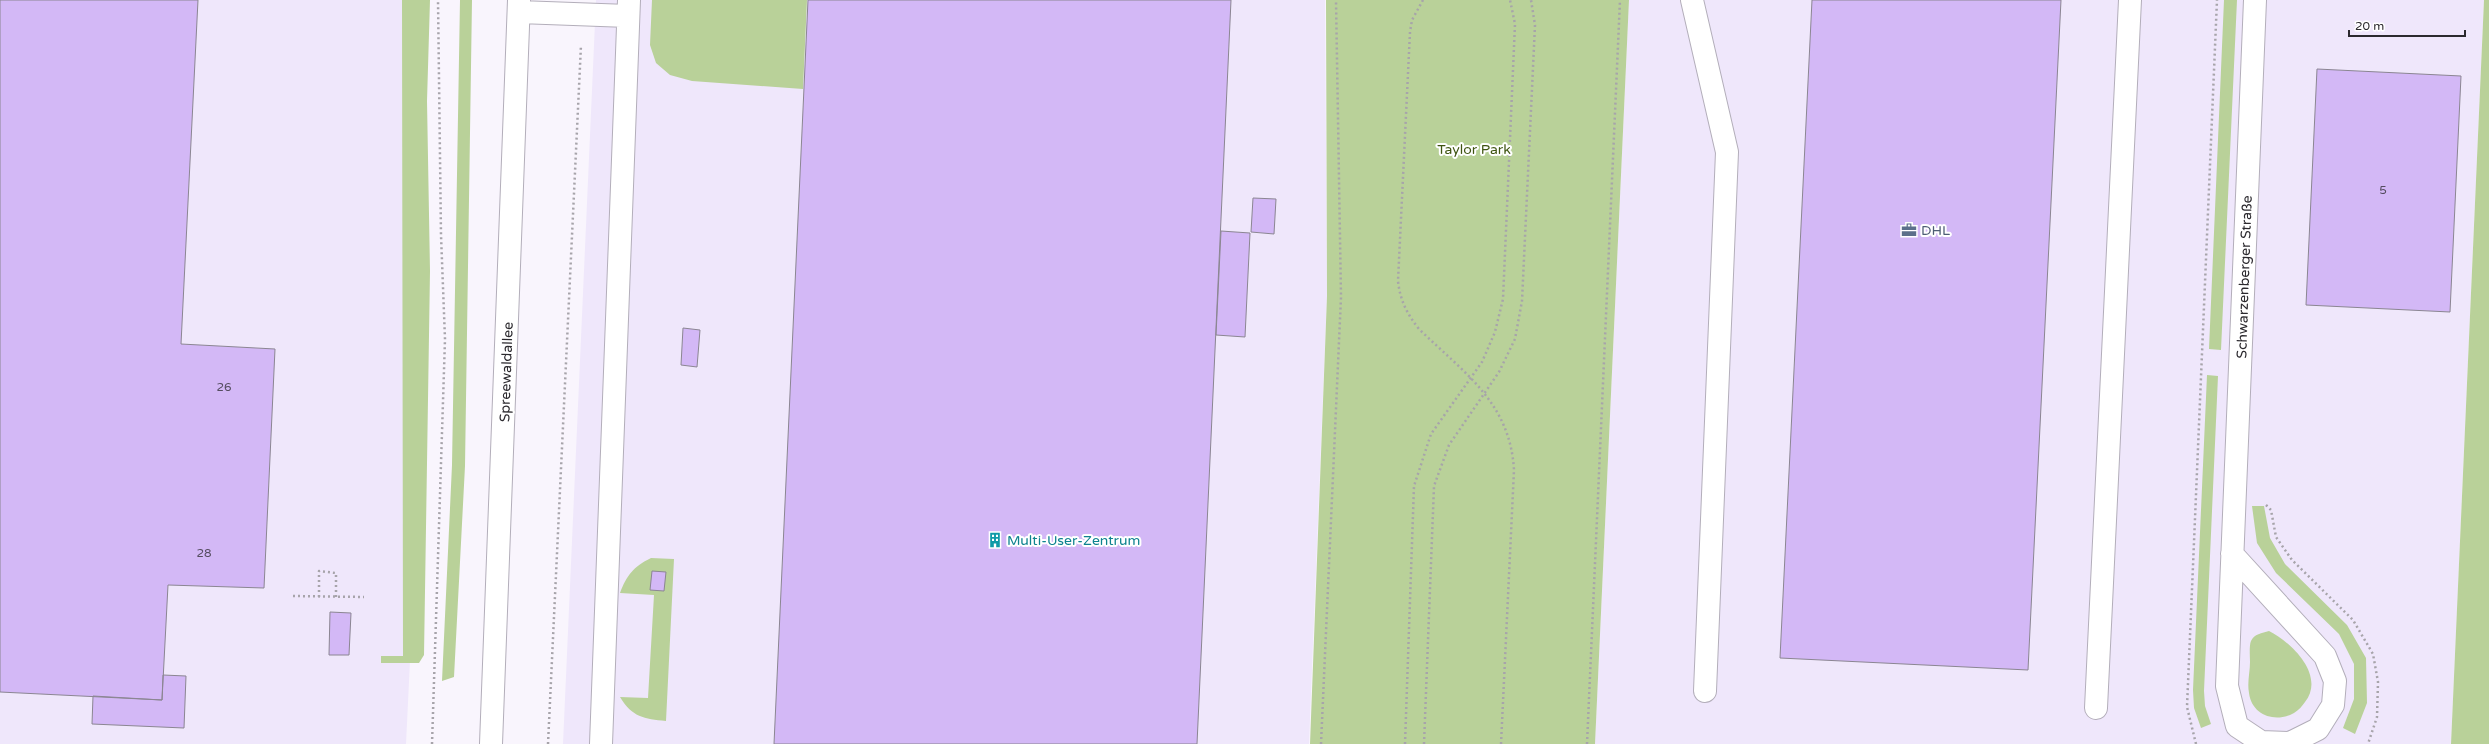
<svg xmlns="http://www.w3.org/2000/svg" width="2489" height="744" viewBox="0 0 2489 744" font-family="'Varela Round',sans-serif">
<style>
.built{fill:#efe7fb}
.green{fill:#b9d199}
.building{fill:#d3b8f6;stroke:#8b8692}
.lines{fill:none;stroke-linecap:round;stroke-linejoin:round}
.minor-casing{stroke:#b3aeba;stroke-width:24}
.path{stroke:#a7a4aa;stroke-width:2.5;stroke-dasharray:2 3;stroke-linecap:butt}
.minor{stroke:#fff;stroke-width:22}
.labels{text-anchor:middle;stroke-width:4;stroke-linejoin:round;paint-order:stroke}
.number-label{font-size:12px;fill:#554d60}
.park-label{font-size:14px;fill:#3f5511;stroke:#fff}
.service-label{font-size:14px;fill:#4e5e75;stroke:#fff;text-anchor:start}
.street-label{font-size:14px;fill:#2b292e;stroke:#fff}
.culture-label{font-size:14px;fill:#0d838f;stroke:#fff;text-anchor:start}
</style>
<rect width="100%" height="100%" fill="#f9f5fd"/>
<!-- built -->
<path class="built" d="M0,0H416L411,640L406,744H0Z
M596,0H1325L1327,296L1309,744H563Z
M1629,0H2484L2451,744H1595Z"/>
<!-- green -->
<path class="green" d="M402,0H430L427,101L430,271L424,655L419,663H381V656H403Z
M460,0H472L465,466L454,677L442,681L452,465Z
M652,0H807L803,89L692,81L670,75L656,63L650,45Z
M1326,0H1629L1595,744H1310L1327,296Z
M2224,0H2237L2221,350L2209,349Z
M2484,0H2489V744H2451Z
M2207,375L2218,376L2204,691L2205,706L2211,724L2201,728L2194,708L2193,690Z
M2252,506H2264L2270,538L2285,564L2347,625L2366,658L2367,703L2355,734L2343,728L2354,699V664L2339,634L2276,573L2257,543Z
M651,558L674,559L666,721C644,719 632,717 620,697L648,698L654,595L620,593C627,575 633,567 651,558Z
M2269,631C2291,642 2326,675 2305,702C2302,706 2299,710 2294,713C2276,723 2252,716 2249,693C2247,683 2250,672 2250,662C2250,656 2249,646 2251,641C2254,634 2262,633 2269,631Z"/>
<!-- building -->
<path class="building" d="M0,0H198L181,344L275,349L264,588L168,585L162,700L0,692Z
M808,0H1231L1197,744H774Z
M1812,0H2061L2028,670L1780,658Z
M2317,69L2461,76L2450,312L2306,305Z
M1253,198L1276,199L1274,234L1251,232Z
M1221,231L1250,233L1245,337L1216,335Z
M683,328L700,330L697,367L681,365Z
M652,571L666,572L664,591L650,590Z
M330,612L351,613L349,655H329Z
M163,675L186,676L184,728L92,724L93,696L162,700Z"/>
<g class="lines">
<!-- minor casing -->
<g class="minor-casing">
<path id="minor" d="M1692,0L1727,152L1705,691
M519,12L628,16
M2232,554L2325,656L2335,681L2333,705L2318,729L2290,743L2261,742L2237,726L2227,686L2255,0
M2096,708L2130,0
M491,744L519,0
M601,744L629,0"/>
</g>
<!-- path -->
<path class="path" d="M1423,0L1412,20L1410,32L1398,281C1400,300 1407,314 1419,329C1464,373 1510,402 1514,470L1501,744
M2266,505L2271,510L2276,537L2292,560L2353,620L2373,654L2378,682L2377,717L2368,744
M293,596L364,597
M319,597V571L336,573V597
M432,744L445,339L441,235L438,0
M548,744L581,45
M1321,744L1341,297L1336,0
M1405,744L1414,486L1431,434L1482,362L1495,332L1503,299L1515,24L1510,0
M1424,744L1434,486L1449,445L1499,372L1515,339L1522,301L1535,25L1531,0
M1587,744L1620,0
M2196,744L2187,707L2217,0"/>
<!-- minor -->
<use href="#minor" class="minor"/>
</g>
<!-- icons -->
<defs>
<g id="office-bare" transform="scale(1.2)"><path d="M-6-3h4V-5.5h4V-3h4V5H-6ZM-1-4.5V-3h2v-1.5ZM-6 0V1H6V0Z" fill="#5c6f8a" stroke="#fff" stroke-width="2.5" paint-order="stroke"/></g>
<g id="building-bare" transform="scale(1.2)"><path d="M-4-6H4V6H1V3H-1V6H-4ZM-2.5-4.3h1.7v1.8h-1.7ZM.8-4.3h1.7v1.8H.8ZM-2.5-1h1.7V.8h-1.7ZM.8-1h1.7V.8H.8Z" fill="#0f9aa8" stroke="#fff" stroke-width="2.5" paint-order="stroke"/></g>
</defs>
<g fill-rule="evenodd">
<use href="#office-bare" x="1909" y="230"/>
<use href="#building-bare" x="995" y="540"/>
</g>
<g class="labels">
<!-- number labels -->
<g class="number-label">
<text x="2383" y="194">5</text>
<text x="224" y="391">26</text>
<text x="204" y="557">28</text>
</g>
<!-- park labels -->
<g class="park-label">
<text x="1474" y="154">Taylor Park</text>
</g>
<!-- service labels -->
<g class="service-label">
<text x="1921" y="235">DHL</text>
</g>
<!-- street labels -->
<g class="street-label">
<text transform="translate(2244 277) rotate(-88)" y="5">Schwarzenberger Straße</text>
<text transform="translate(506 372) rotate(-88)" y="5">Spreewaldallee</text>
</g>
<!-- culture labels -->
<g class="culture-label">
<text x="1007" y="545">Multi-User-Zentrum</text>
</g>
</g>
<!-- scale -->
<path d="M2349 30v6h116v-6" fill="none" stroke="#2b292e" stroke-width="2"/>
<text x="2355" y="30" font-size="12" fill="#2b292e" stroke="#ffffff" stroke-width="3" paint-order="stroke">20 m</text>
</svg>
